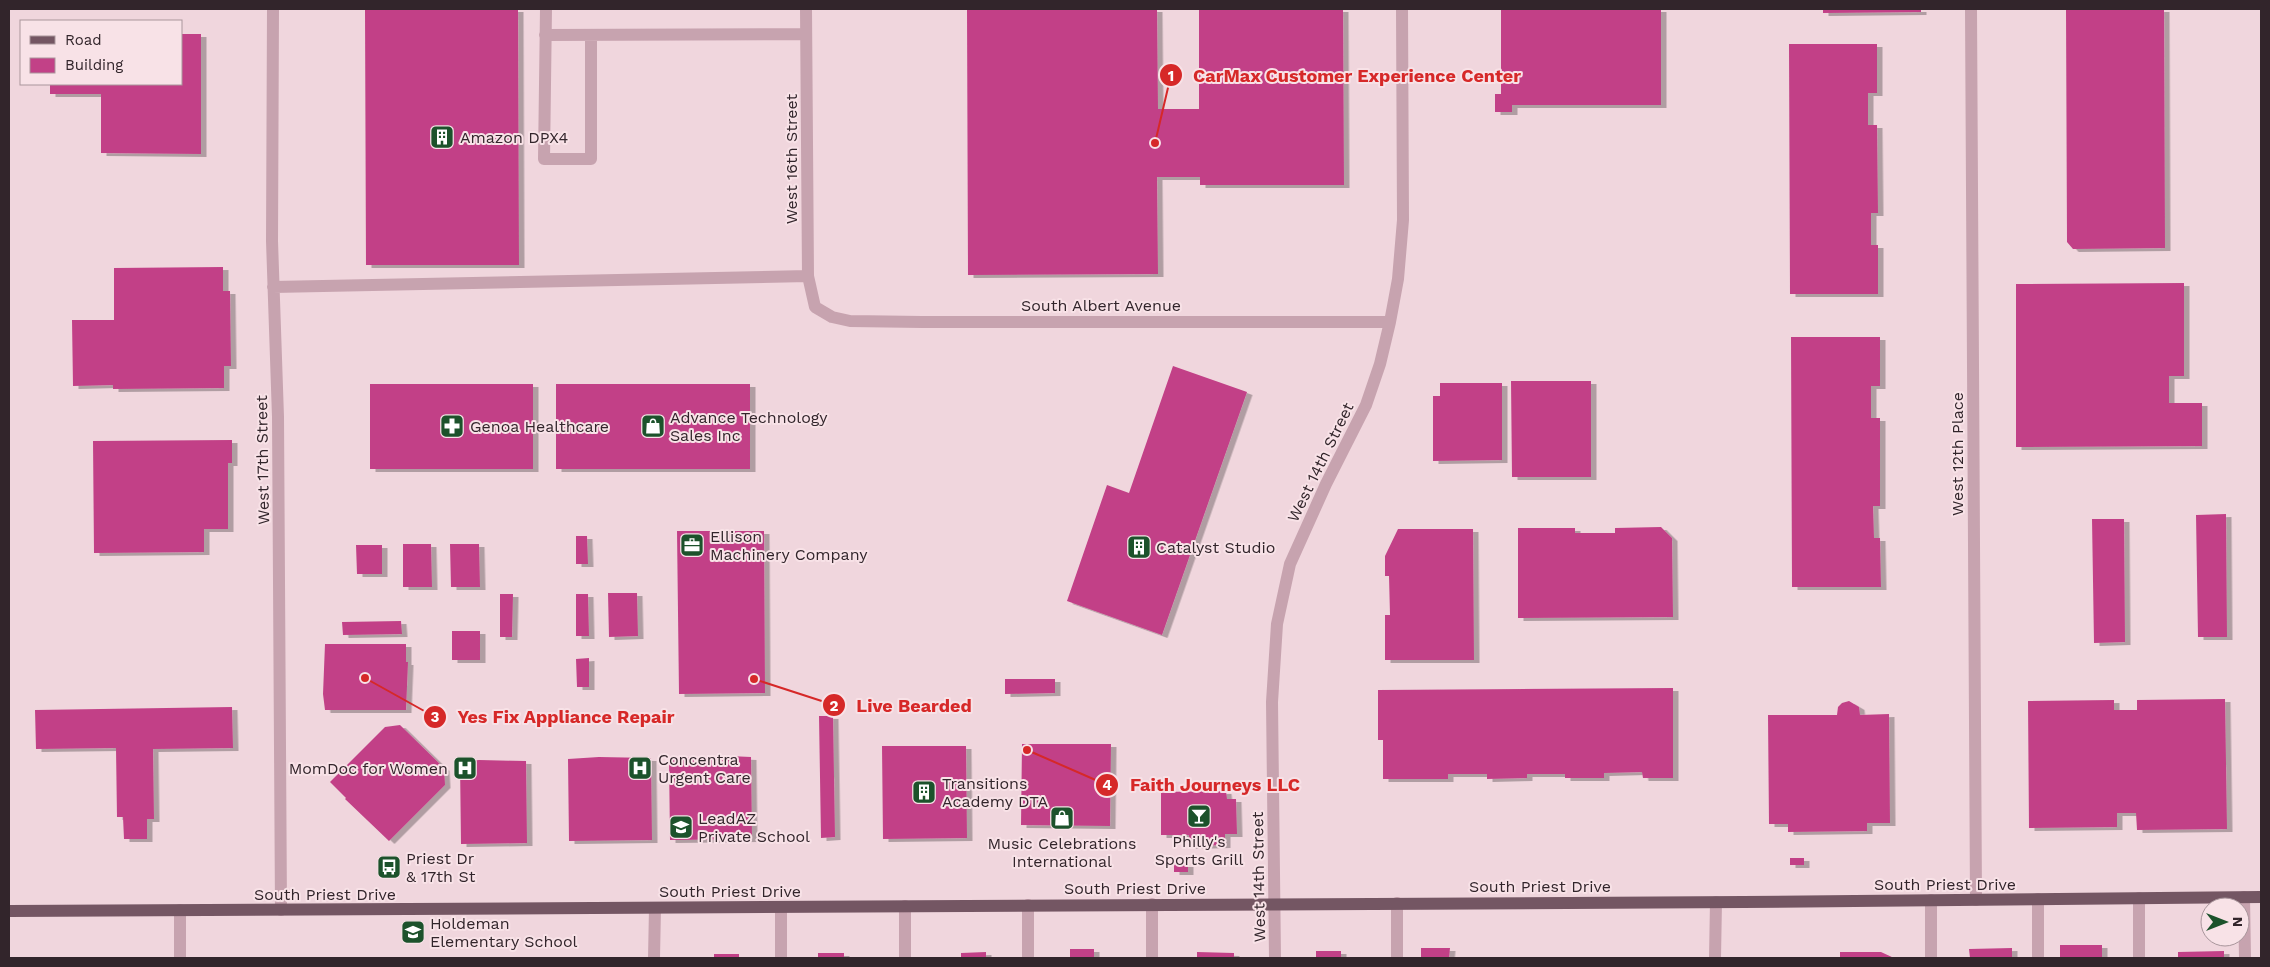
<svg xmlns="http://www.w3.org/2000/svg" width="2270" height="967" viewBox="0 0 2270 967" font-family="'Work Sans',sans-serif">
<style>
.building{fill:#c24187;filter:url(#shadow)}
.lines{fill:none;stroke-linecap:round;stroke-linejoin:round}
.minor{stroke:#c7a3af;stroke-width:12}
.major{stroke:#745663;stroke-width:12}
.labels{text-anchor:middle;stroke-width:4;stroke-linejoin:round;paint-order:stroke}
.poi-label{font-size:16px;fill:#32252b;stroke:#f8e2e7;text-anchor:start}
.street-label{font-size:16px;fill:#32252b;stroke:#f8e2e7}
.leader{fill:none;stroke:#d62828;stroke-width:2}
.callout-dot{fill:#d62828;stroke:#f8e2e7;stroke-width:2}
.mark-label{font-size:15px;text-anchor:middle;font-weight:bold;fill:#fff}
.callout-label{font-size:18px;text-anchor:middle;font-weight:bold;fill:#d62828;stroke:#f8e2e7;stroke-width:4;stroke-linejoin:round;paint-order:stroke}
</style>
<defs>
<filter id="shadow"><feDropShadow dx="5.5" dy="3" stdDeviation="0" flood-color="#0004"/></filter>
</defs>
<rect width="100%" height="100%" fill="#f0d6dd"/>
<!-- building -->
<path class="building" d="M365,9H518L519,265H366Z
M967,9H1157L1158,109H1199V9H1343L1344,185H1200V177H1157L1158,274L968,275Z
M1501,9H1661V105H1512V112H1495V94H1501Z
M1823,9H1921V12L1823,13Z
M2066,9H2164L2165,248L2073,249L2067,242Z
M181,34H201V154L101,153V94H50V84H181Z
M1789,44H1877V93H1868V125H1877L1878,213H1871V245H1878V294H1790Z
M223,267V291H230L231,366H224V388L113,389V385L73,386L72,320H114V268Z
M2184,283V376H2169V403H2202V446L2016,447V284Z
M1791,337H1880V386H1871V418H1880V506H1873L1874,538H1880L1881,587H1792Z
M1173,366L1247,392L1162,635L1067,601L1107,485L1129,493Z
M1511,381H1591V477H1512Z
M1440,383H1502V460L1433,461V396H1440Z
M370,384H533V469H370Z
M556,384H750V469H556Z
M232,440V463H228V529H204V552L94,553L93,441Z
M2226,514L2227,637H2198L2196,515Z
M2092,519H2124L2125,642L2094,643Z
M1661,527L1672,538L1673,617L1518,618V528H1575V533H1615V528Z
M1398,529H1473L1474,660H1385V615H1390L1389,576H1385V556Z
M677,531H764L765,693L679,694Z
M576,536H587L588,564H576Z
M403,544H431L432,587H403Z
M450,544H479L480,587H451Z
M356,545H382V574H357Z
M608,593H637L638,636L609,637Z
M500,594H513L512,637H500Z
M576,594H588L589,636H576Z
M401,621L402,634L343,635L342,622Z
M452,631H480V660H452Z
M325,644H406V662H408L406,710H325L323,694Z
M589,658V687H577L576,659Z
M1005,679H1055V693L1005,694Z
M1673,688V778H1643L1642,772L1604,773V778H1565V774H1527V778L1487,779V774H1448V779H1383V740H1378V690Z
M2225,699L2227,829L2137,830L2136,813H2117V827L2029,828L2028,701L2114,700V710H2137V700Z
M1849,701L1859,707L1860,715L1889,714L1890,823H1867V831L1788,832V824H1769L1768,715H1837L1838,707L1842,703Z
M232,707L233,748L153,749L154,819H147V839H124L123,817H117L116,748L36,749L35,710Z
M819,716H833L835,837L821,838Z
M400,725L444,768L445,785L389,841L345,799L346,798L330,782L385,727Z
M1022,744H1111L1110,826L1021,825Z
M882,746H966L967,838L883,839Z
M729,756L751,757L752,839L670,840L669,758Z
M599,757L651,758L652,840L569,841L568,759Z
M479,760L526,761L527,843L461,844L460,762Z
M1226,791L1227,799H1236L1237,834H1225V845L1189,846V835H1161V792Z
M1790,858H1804V865H1790Z
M1174,864H1188V872H1174Z
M2060,945H2102V958H2060Z
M1421,948H1450L1449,958H1421Z
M2012,948V958H1970L1969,949Z
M1070,949H1094V958H1070Z
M1316,951H1341V958H1316Z
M2224,951V958H2178V952Z
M986,952V958H961V953Z
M1197,952L1234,953V958H1197Z
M1840,952H1881L1894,958H1840Z
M818,953H844V958H818Z
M714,954H739V958H714Z"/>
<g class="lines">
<!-- minor -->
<path class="minor" d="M273,9L272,241L278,417L281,910
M546,9L544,159H591V35
M806,9L808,276L815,307L832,317L850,321L922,322H1390
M1971,9L1976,900
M545,35L806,34
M273,287L808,276
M2244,897L2245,958
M2139,898V958
M2038,899V958
M1931,900V958
M180,958V910
M654,958L655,908
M781,958V907
M905,958V906
M1028,958V905
M1152,958V904
M1275,958L1272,702L1277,624L1290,564L1326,484L1366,405L1380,364L1390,322L1398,279L1403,220L1402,9
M1397,958V903
M1715,958L1716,902"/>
<!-- major -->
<path class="major" d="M9,911L1743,902L2261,897"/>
</g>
<!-- icons -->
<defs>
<g id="building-square" transform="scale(1.25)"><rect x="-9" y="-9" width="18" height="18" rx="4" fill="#1c522b" stroke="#f8e2e7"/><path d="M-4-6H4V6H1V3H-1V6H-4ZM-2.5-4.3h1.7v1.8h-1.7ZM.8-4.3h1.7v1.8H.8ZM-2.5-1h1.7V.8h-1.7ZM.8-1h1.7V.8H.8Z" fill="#fff"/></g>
<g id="pharmacy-square" transform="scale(1.25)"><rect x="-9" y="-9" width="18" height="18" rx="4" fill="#1c522b" stroke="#f8e2e7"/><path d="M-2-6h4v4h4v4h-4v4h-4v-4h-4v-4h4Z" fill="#fff"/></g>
<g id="shop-square" transform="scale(1.25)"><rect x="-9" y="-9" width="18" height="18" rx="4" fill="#1c522b" stroke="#f8e2e7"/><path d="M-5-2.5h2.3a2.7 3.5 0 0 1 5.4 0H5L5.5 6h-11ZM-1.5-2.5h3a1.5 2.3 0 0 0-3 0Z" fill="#fff"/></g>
<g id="office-square" transform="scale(1.25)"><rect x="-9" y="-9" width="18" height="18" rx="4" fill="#1c522b" stroke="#f8e2e7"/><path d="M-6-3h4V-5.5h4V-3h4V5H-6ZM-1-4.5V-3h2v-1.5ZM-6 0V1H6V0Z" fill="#fff"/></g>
<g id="hospital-square" transform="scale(1.25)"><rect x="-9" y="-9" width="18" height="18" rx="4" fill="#1c522b" stroke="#f8e2e7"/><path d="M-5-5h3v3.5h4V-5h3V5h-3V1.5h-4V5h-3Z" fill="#fff"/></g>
<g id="bar-square" transform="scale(1.25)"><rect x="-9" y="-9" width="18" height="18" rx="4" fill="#1c522b" stroke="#f8e2e7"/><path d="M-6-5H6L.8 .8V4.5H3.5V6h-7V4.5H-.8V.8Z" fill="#fff"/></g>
<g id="school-square" transform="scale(1.25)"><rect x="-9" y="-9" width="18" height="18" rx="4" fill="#1c522b" stroke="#f8e2e7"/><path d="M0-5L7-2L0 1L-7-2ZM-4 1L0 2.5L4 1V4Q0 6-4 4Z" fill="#fff"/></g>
<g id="bus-square" transform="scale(1.25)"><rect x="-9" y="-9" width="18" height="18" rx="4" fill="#1c522b" stroke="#f8e2e7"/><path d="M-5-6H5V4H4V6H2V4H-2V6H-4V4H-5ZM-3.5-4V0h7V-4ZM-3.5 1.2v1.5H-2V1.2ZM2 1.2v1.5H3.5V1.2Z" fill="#fff"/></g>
</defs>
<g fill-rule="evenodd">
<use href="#building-square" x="442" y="137"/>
<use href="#pharmacy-square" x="452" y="426"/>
<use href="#shop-square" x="653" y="426"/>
<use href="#office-square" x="692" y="545"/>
<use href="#building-square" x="1139" y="547"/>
<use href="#hospital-square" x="465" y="768"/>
<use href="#hospital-square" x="640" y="768"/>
<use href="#building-square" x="924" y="792"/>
<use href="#bar-square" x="1199" y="816"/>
<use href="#shop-square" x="1062" y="818"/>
<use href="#school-square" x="681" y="827"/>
<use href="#bus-square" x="389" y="867"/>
<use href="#school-square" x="413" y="932"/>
</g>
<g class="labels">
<!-- poi labels -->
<g class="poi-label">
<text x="460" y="143">Amazon DPX4</text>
<text x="670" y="423">Advance Technology<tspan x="670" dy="18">Sales Inc</tspan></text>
<text x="470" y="432">Genoa Healthcare</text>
<text x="710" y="542">Ellison<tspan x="710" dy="18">Machinery Company</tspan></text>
<text x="1156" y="553">Catalyst Studio</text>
<text x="658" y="765">Concentra<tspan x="658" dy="18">Urgent Care</tspan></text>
<text x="448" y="774" text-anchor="end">MomDoc for Women</text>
<text x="942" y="789">Transitions<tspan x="942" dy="18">Academy DTA</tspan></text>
<text x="698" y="824">LeadAZ<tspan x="698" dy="18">Private School</tspan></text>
<text x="1199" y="847" text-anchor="middle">Philly's<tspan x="1199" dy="18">Sports Grill</tspan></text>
<text x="1062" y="849" text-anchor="middle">Music Celebrations<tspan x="1062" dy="18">International</tspan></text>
<text x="406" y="864">Priest Dr<tspan x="406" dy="18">&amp; 17th St</tspan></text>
<text x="430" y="929">Holdeman<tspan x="430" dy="18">Elementary School</tspan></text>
</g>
<!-- street labels -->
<g class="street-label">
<text transform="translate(791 159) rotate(-90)" y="6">West 16th Street</text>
<text x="1101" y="311">South Albert Avenue</text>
<text transform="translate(1957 454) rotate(-90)" y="6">West 12th Place</text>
<text transform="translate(262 460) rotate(-91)" y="6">West 17th Street</text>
<text transform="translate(1320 462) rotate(-64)" y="6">West 14th Street</text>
<text transform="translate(1258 877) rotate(-91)" y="6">West 14th Street</text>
<text x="1945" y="890">South Priest Drive</text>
<text x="1540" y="892">South Priest Drive</text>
<text x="1135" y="894">South Priest Drive</text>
<text x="730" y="897">South Priest Drive</text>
<text x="325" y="900">South Priest Drive</text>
</g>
</g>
<!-- callouts -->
<path class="leader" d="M1155 143L1171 75M754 679L834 705M365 678L435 717M1027 750L1107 785"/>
<g class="callout-dot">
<circle cx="1155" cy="143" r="5"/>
<circle cx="754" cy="679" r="5"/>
<circle cx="365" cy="678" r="5"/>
<circle cx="1027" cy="750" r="5"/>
<circle cx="1171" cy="75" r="12"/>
<circle cx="834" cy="705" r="12"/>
<circle cx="435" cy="717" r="12"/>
<circle cx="1107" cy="785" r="12"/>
</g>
<g class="mark-label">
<text x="1171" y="81">1</text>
<text x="834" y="711">2</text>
<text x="435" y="722">3</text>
<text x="1107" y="790">4</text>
</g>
<g class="callout-label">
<text x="1357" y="82">CarMax Customer Experience Center</text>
<text x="914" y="712">Live Bearded</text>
<text x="566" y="723">Yes Fix Appliance Repair</text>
<text x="1215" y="791">Faith Journeys LLC</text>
</g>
<!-- border -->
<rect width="2270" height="967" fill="none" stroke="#32252b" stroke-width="20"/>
<!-- legend -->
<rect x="20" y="20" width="162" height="65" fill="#f8e2e7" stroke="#a9969c"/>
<rect x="30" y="36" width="25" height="8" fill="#745663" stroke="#a9969c"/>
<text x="65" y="45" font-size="15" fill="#32252b">Road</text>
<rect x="30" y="58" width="25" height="15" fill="#c24187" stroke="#a9969c"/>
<text x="65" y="70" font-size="15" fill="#32252b">Building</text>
<!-- north arrow -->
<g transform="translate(2225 922) rotate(90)"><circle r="24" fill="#f8e2e7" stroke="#a9969c"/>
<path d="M0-4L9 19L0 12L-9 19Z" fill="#1c522b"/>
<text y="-8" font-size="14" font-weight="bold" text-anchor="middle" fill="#32252b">N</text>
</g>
</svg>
